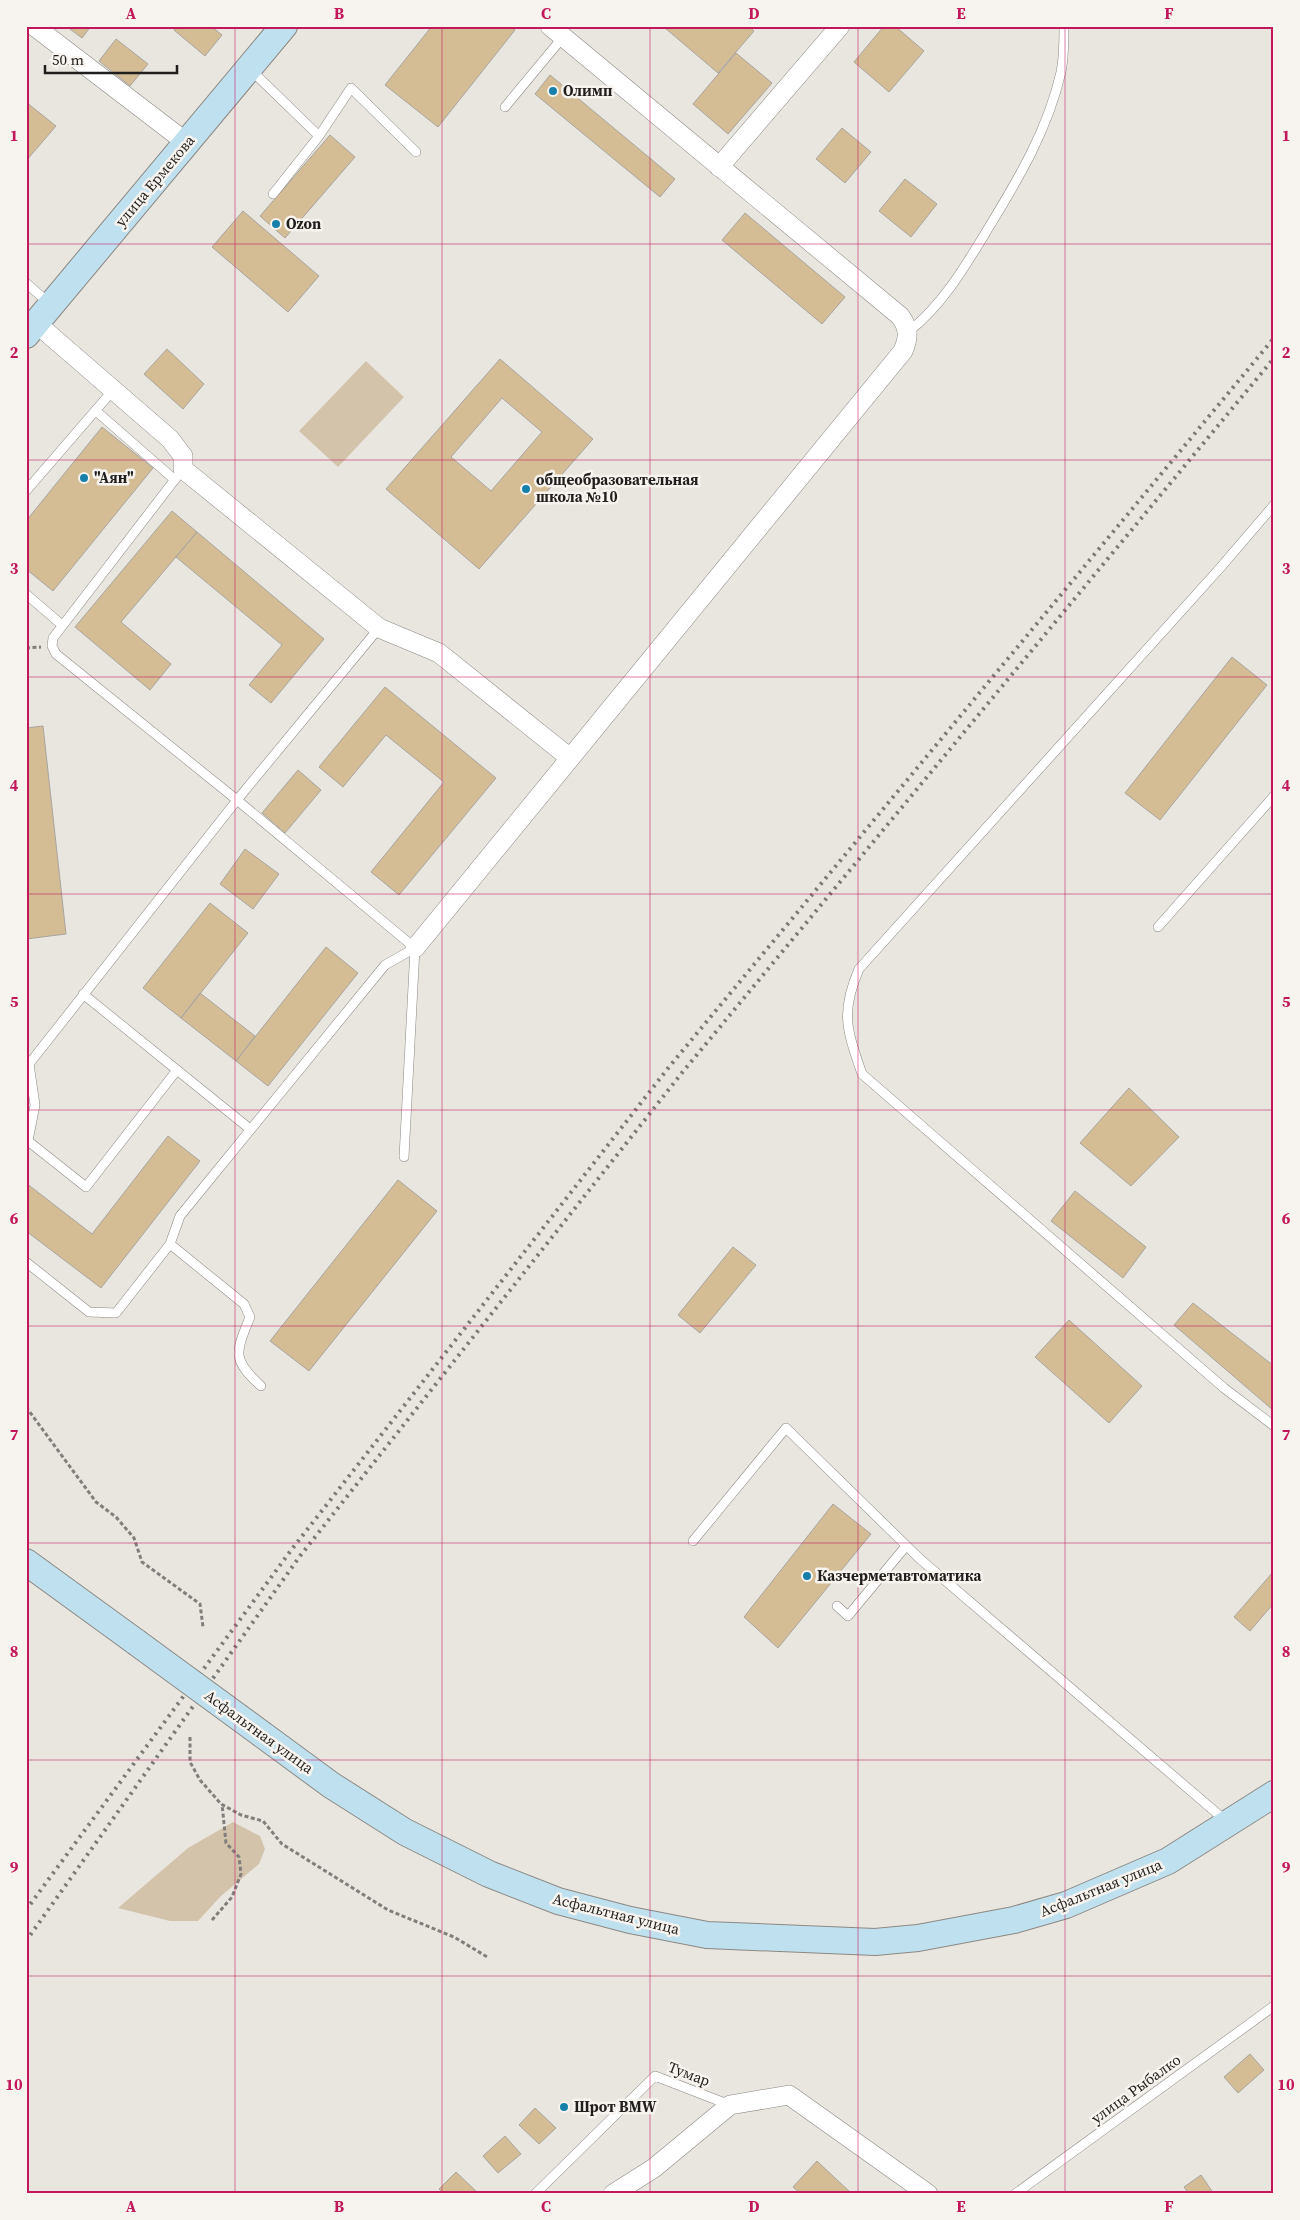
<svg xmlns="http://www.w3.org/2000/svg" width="1300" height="2220" viewBox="0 0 1300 2220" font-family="'Source Serif 4',serif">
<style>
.green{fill:#d3c3ab}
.building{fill:#d4bc94;stroke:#a8a5a0;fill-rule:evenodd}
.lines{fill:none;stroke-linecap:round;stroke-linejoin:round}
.lane-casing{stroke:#8c8883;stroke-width:10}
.street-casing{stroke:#8c8883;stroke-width:20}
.secondary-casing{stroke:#8c8883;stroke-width:28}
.path{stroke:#817e7b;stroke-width:3;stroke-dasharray:4 2.5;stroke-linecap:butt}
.lane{stroke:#fff;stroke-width:9}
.street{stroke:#fff;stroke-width:19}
.secondary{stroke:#bfe1ef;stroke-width:26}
.rail{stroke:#7c7a76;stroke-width:4;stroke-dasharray:2.5 5;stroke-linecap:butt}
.secondary-bridge-casing{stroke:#8c8883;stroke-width:28;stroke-linecap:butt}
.secondary-bridge{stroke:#bfe1ef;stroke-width:26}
.grid{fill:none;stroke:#c2185b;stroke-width:1;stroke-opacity:0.55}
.poi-dot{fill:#1780aa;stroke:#f7f3ee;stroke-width:2}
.labels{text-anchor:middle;stroke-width:5;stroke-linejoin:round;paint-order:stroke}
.poi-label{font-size:15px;font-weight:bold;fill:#211f1d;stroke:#f7f3ee;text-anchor:start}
.street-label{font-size:15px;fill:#211f1d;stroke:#f7f3ee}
.neatline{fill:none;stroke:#c2185b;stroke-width:2}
.grid-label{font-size:16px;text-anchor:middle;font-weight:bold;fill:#c2185b}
</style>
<rect width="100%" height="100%" fill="#e9e6e0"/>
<!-- green -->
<path class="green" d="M366,361L404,397L338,467L299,431Z
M233,1822L260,1836L265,1849L259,1864L221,1896L198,1921H170L118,1908L188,1848Z"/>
<!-- building -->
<path class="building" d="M66,26H91L82,38Z
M177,26H211L222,35L205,56L174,30Z
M432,26H510L515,30L438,127L385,85Z
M667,26H748L754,31L718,73L665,28Z
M884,26H895L924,51L889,92L854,62Z
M116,39L148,64L130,86L99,61Z
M736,53L772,83L728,134L693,104Z
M550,75L675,179L660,197L535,94Z
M26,102L56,126L26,161Z
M842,128L871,152L845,183L816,159Z
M330,135L355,157L285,238L260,216Z
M905,179L937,204L911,237L879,211Z
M243,211L319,276L288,312L212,247Z
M745,213L845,297L822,324L722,240Z
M167,349L204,384L183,409L144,374Z
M500,359L593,439L479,569L386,489ZM502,398L542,432L491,491L451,457Z
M102,427L153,468L53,591L26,569V521Z
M172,511L197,532L121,622L171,664L150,690L75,627Z
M197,532L324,639L271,703L249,685L282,645L176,557Z
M1232,657L1267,685L1160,820L1125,793Z
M385,687L496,778L399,895L371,872L444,782L386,735L343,787L319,767Z
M43,726L66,934L26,939V728Z
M298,770L321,790L285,833L262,813Z
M245,849L279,874L253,909L220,884Z
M210,903L248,933L181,1018L143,988Z
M326,947L358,973L268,1086L236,1061Z
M200,993L255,1036L236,1061L181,1018Z
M1129,1088L1179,1137L1131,1186L1080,1143Z
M168,1136L200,1161L101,1288L26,1231V1183L92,1234Z
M398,1180L437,1211L309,1371L270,1341Z
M1075,1191L1146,1247L1123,1278L1051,1221Z
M733,1247L756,1265L700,1333L678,1315Z
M1193,1303L1274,1366V1411L1174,1325Z
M1069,1320L1142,1386L1109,1423L1035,1357Z
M833,1504L871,1534L778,1648L744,1617Z
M1273,1572L1274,1603L1250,1631L1234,1617Z
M1250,2054L1264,2070L1238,2093L1224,2077Z
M535,2108L556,2128L539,2144L519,2125Z
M505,2136L521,2154L498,2173L483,2156Z
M817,2161L852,2194H801L793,2187Z
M456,2172L478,2193L477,2194H444L439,2189Z
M1201,2175L1214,2194H1189L1184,2187Z"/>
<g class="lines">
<!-- lane casing -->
<g class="lane-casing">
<path id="lane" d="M251,70L319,136L273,194
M505,107L563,37
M319,136L351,88L416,152
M26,283L49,303
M908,332C943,305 966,265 989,227C1019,178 1048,129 1061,72C1064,57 1064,42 1064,27
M96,411L175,480
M183,469L53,638L52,646L56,654L237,800L415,948
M26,491L114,389
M1274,505L1220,568L859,969C840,1013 847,1030 862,1074L1224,1388L1274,1426
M26,594L62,625
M1158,927L1274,796
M83,994L250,1129
M26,1063L29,1064L237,800L379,628
M29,1064L35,1105L28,1141L86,1187L177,1070
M404,1157L415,948
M170,1244L244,1304L250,1317C236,1352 231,1359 261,1386
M26,1262L89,1312L116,1313L170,1244L180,1216L385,965L415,948
M693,1541L786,1428L920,1559L1226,1821
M837,1606L848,1616L906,1546
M535,2194L655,2076L730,2105
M1015,2194L1274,2006"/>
</g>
<!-- street casing -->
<g class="street-casing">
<path id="street" d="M34,26L187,143
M719,167L840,26
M36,323L170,439L183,456V469L379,628L439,653L570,758
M415,948L903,351C909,337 909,328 900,316L550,26
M613,2194L654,2168L730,2105L789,2095L928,2194"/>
</g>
<!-- secondary casing -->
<g class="secondary-casing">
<path id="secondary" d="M26,335L284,26
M26,1562L136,1642
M263,1735L331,1785L405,1832L489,1874L558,1901L630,1920L707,1935L875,1942L918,1938L1014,1920L1066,1905L1168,1861L1274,1794"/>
</g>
<!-- path -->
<path class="path" d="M26,648L41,647
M26,1407L96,1502L116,1517L134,1538L142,1562L200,1604L203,1627
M190,1737V1762L200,1780L221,1804L241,1815L263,1821L282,1844L388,1910L454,1937L489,1958
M212,1920L232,1897L241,1874L239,1857L226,1843L222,1804"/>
<!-- lane -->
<use href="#lane" class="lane"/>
<!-- street -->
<use href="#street" class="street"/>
<!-- secondary -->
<use href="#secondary" class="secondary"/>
<!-- rail -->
<path class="rail" d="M26,1910L292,1549L669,1067L1274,338
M26,1941L300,1556L681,1074L1274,358"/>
<!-- secondary-bridge casing -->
<g class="secondary-bridge-casing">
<path id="secondary-bridge" d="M136,1642L263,1735"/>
</g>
<!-- secondary-bridge -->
<use href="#secondary-bridge" class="secondary-bridge"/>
</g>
<!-- grid -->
<path class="grid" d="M235,26V2194M442,26V2194M650,26V2194M858,26V2194M1065,26V2194M26,244H1274M26,460H1274M26,677H1274M26,894H1274M26,1110H1274M26,1326H1274M26,1543H1274M26,1760H1274M26,1976H1274"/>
<!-- markers -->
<g class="poi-dot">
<circle cx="553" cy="91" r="5"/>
<circle cx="276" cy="224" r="5"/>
<circle cx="84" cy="478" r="5"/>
<circle cx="526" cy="489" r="5"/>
<circle cx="807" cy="1576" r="5"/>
<circle cx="564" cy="2107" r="5"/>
</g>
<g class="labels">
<!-- poi labels -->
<g class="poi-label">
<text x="563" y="96">Олимп</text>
<text x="286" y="229">Ozon</text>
<text x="94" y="483">"Аян"</text>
<text x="536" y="485">общеобразовательная<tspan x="536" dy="17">школа №10</tspan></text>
<text x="817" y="1581">Казчерметавтоматика</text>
<text x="574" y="2112">Шрот BMW</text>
</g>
<!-- street labels -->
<g class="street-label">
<text transform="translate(155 181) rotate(-50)" y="5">улица Ермекова</text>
<text transform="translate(259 1732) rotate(36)" y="5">Асфальтная улица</text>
<text transform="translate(1101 1888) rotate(-22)" y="5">Асфальтная улица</text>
<text transform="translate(616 1914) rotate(14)" y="5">Асфальтная улица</text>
<text transform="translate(689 2074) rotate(21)" y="5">Тумар</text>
<text transform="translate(1136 2089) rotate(-36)" y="5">улица Рыбалко</text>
</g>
</g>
<!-- border -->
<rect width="1300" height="2220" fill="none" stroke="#f7f3ee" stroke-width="55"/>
<!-- scale -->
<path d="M45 65v8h132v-8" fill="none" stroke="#211f1d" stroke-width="2.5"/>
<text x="52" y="65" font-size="15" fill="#211f1d" stroke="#f7f3ee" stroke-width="4" paint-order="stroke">50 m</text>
<rect x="28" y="28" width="1244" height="2164" class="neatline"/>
<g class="grid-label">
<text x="131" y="19">A</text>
<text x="339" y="19">B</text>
<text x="546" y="19">C</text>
<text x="754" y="19">D</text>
<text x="961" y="19">E</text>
<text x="1169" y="19">F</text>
<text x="14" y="141">1</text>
<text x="1286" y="141">1</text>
<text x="14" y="358">2</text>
<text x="1286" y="358">2</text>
<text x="14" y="574">3</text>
<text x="1286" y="574">3</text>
<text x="14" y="791">4</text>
<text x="1286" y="791">4</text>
<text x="14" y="1007">5</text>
<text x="1286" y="1007">5</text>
<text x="14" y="1224">6</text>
<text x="1286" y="1224">6</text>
<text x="14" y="1440">7</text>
<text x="1286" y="1440">7</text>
<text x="14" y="1657">8</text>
<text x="1286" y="1657">8</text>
<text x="14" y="1873">9</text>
<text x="1286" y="1873">9</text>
<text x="14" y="2090">10</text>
<text x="1286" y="2090">10</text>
<text x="131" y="2212">A</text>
<text x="339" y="2212">B</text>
<text x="546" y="2212">C</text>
<text x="754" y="2212">D</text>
<text x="961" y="2212">E</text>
<text x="1169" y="2212">F</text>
</g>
</svg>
